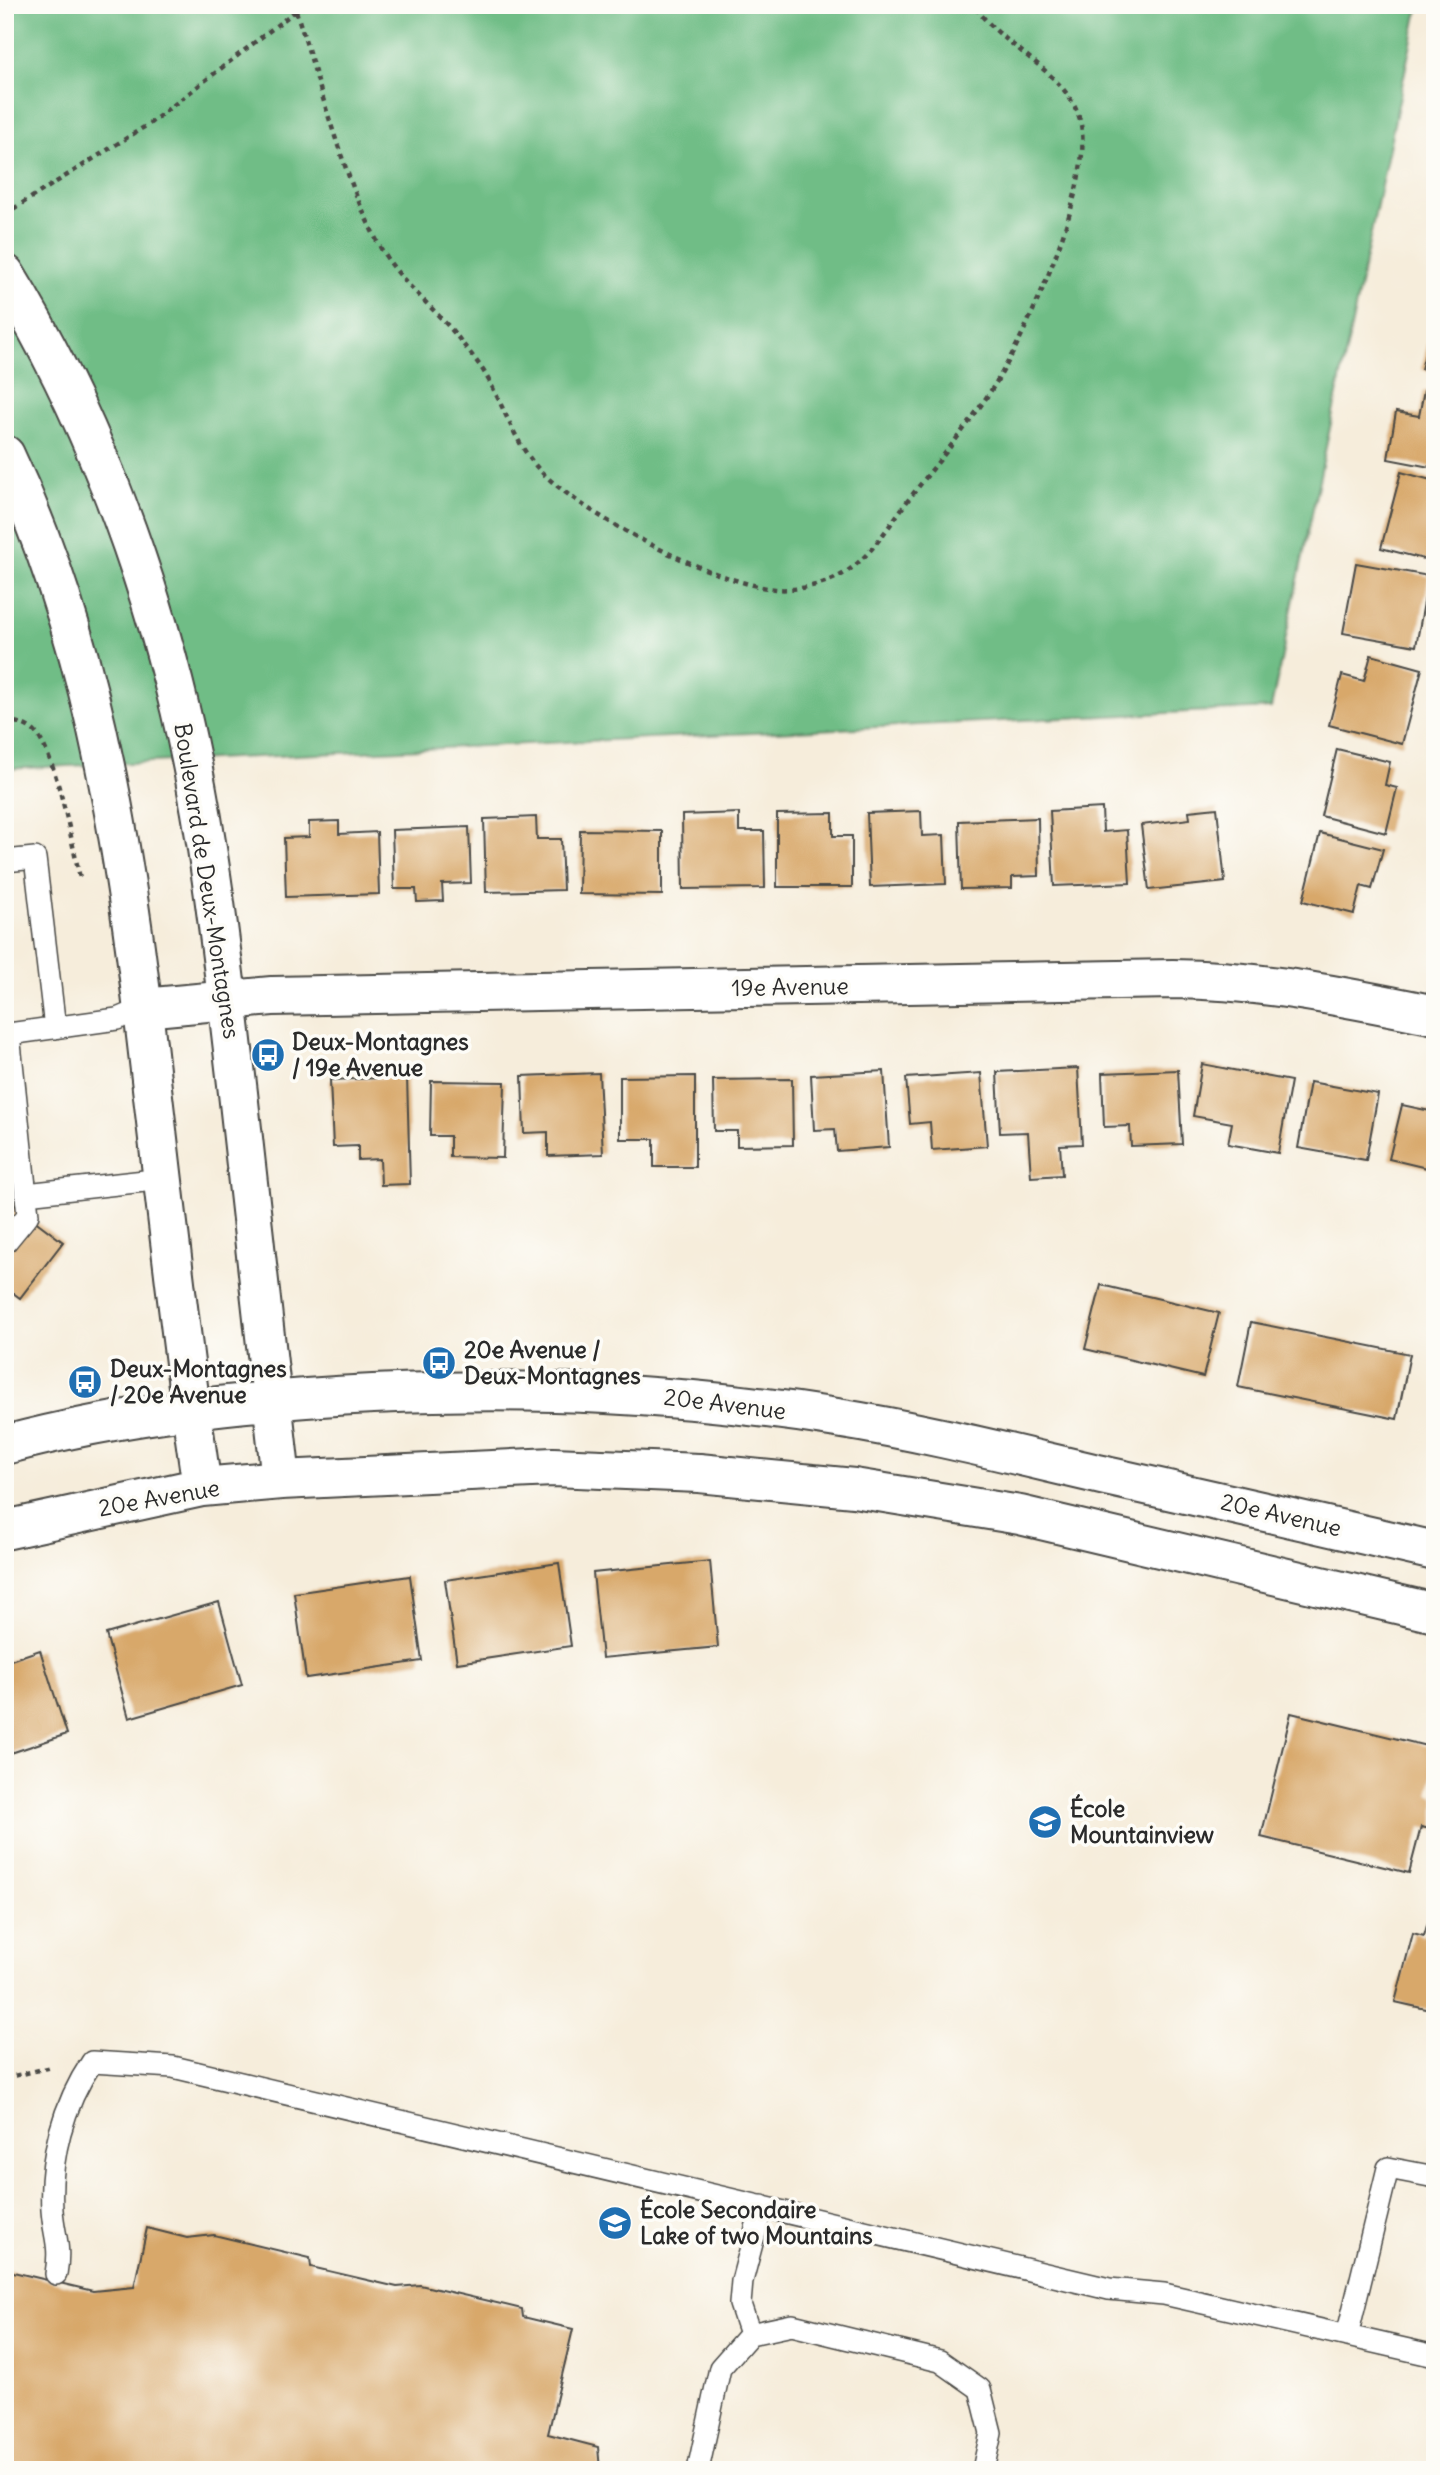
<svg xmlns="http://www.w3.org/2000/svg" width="1440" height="2475" viewBox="0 0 1440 2475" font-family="Delius,sans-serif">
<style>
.forest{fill:#6fbd86;stroke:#4d7458;stroke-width:2}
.building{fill:#d8a86a}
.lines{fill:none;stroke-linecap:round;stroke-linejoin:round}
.service-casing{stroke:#494845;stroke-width:24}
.minor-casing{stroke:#494845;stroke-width:42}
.tertiary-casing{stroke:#494845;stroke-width:42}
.path{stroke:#494845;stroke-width:4.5;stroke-dasharray:5 5;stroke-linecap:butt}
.service{stroke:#fff;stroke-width:21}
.minor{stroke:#fff;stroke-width:38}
.tertiary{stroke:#fff;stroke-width:38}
.labels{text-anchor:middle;stroke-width:7;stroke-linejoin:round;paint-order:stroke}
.street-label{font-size:23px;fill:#2b2b2b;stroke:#fdfcf7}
.poi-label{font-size:23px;font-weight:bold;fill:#2b2b2b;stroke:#fdfcf7;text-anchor:start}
</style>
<rect width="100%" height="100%" fill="#fdfcf7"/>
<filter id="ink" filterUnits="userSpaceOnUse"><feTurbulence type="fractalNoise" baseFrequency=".0143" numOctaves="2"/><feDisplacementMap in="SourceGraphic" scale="14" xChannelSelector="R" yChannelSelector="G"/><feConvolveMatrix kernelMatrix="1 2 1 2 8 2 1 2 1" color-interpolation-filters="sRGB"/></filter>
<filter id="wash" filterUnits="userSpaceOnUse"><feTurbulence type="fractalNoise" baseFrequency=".00686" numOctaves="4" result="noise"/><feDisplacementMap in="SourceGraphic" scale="28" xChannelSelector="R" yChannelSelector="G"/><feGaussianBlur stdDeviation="1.57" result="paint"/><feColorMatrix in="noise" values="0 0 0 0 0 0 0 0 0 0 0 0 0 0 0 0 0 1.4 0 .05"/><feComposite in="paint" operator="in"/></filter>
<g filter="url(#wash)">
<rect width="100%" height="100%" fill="#f6eddb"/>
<!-- forest -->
<path class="forest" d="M5,5H1419L1271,708L5,769Z"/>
<g id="blocks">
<!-- building -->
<path class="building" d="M1434,321H1435V373L1421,369Z
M1424,391L1435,393V468L1388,459L1396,412L1419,416Z
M1401,472L1435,481V562L1381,548Z
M1356,563L1429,576L1416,646L1343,633Z
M1371,655L1422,669L1402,744L1329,725L1342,675L1364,681Z
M1337,749L1390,762L1385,785L1397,788L1386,833L1321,816Z
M1102,808L1103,832L1127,830L1130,883L1054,886L1050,811Z
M1217,808L1225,882L1149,890L1141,825L1190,819L1189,811Z
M921,811L922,836L944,835L946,884L870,887L867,813Z
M739,813V831H764L765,888L683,889L682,815Z
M833,813V836H852V887H777V814Z
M536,817L537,839H561L563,890L486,892L484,819Z
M1038,818L1039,876L1012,877V888L961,889L959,821Z
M339,821V834L377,832L379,894L286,897L284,838L309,837V822Z
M469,827L471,883L442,884L443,901L417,902L416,889H394L392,830Z
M580,830L662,831V895L579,894Z
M1320,833L1383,849L1372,889L1361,886L1354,914L1303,901Z
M1202,1064L1291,1081L1278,1153L1228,1144L1232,1123L1193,1116Z
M1078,1068L1082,1144L1060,1145L1062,1175L1031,1177L1028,1132L1000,1133L997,1072Z
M1178,1070L1182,1144L1131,1146L1130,1126L1104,1127L1102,1073Z
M884,1071L889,1147L837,1151L835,1129L814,1130L811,1075Z
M599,1073L603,1154L548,1156V1132L524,1133L522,1076Z
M981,1073L987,1146L932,1150L930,1122L910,1124L906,1078Z
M695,1076V1167H654V1139H620V1077Z
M407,1077L410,1184L381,1185L380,1159L358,1160V1146L333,1147L330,1080Z
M792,1079L793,1145L737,1146V1131H714L713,1080Z
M431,1081L505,1082L503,1158L450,1157V1136H430Z
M1310,1082L1378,1094L1366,1160L1298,1148Z
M1402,1105L1435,1112V1170L1389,1159Z
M5,1198L63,1242L20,1298L5,1287Z
M1101,1285L1219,1313L1203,1377L1085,1349Z
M1251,1322L1410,1354L1397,1419L1238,1387Z
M710,1561L718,1647L602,1658L593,1573Z
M559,1563L571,1646L457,1663L445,1580Z
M410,1576L422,1661L306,1678L294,1593Z
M219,1602L242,1685L129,1718L106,1634Z
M40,1650L67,1734L5,1755V1662Z
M1291,1713L1435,1748V1766L1428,1794L1435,1796V1830L1421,1827L1409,1873L1261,1837Z
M5,1880L12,1900L5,1902Z
M1435,1898V2011L1395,2002L1413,1933L1424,1936Z
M147,2228L187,2238L214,2235L310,2258L311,2267L397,2287L420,2285L522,2309L523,2317L573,2329L548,2434L598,2447L600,2470H5V2270L93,2291L134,2287Z"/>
</g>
</g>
<g filter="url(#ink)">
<use href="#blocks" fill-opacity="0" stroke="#494845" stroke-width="2"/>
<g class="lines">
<!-- service casing -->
<g class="service-casing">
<path id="service" d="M5,861L35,858L55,1028
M26,1194L163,1179
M5,1243L28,1215L9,1034L117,1019L143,1008
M56,2274C61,2244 54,2237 52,2210C49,2158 63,2105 92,2062L173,2067L1109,2289L1164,2294L1435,2356
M750,2334L740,2304L742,2281L762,2206
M1347,2336L1388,2168L1435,2177
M698,2470L720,2368L750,2334L792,2325L940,2361L980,2389L991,2433L983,2470"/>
</g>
<!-- minor casing -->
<g class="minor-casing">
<path id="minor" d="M143,1008L272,996L1173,979C1263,980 1347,997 1435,1015"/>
</g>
<!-- tertiary casing -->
<g class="tertiary-casing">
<path id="tertiary" d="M5,274C86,406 144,558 180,709C210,835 223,965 238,1093C252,1222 266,1351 281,1480
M5,455C99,653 128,873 152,1088C168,1221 182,1354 202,1487
M5,1445C125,1413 249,1400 373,1394C532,1387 680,1393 837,1418C931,1433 1023,1457 1115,1478C1222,1502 1328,1526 1435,1551
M5,1530L202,1487L281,1480L553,1467L699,1473L854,1488L1020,1515L1435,1613"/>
</g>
<!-- path -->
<path class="path" d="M296,11C321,87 340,168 376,239C395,279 433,305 460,340C469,352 480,364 487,377C504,407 514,440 536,466C577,513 713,583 775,589C796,591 824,585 843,574C871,557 889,525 909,499C939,460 971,423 997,381C1029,329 1093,185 1081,125C1070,71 1002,49 974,5
M5,214L149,124L303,5
M5,721C15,721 28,725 35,732C57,757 72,844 80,878
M5,2078L52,2067"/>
<!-- service -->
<use href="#service" class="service"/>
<!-- minor -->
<use href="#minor" class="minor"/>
<!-- tertiary -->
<use href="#tertiary" class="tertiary"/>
</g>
</g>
<!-- icons -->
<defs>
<g id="bus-disc" transform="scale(1.75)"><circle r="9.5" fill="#1f6fb2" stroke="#fdfcf7"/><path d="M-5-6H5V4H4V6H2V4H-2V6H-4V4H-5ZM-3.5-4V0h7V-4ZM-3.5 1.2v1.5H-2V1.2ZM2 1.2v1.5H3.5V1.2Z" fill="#fff"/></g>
<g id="school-disc" transform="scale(1.75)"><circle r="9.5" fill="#1f6fb2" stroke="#fdfcf7"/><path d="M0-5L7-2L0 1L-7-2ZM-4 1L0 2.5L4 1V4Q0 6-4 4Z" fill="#fff"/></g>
</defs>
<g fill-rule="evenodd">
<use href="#bus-disc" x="268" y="1055"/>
<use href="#bus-disc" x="439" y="1363"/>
<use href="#bus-disc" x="85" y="1382"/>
<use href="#school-disc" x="1045" y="1822"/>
<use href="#school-disc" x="615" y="2223"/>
</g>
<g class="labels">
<!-- street labels -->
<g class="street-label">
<text transform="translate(207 881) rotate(81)" y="8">Boulevard de Deux-Montagnes</text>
<text transform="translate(790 987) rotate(-1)" y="8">19e Avenue</text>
<text transform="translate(725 1404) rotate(7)" y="8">20e Avenue</text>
<text transform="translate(159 1498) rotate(-10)" y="8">20e Avenue</text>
<text transform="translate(1281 1515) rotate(13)" y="8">20e Avenue</text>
</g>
<!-- poi labels -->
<g class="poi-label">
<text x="292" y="1050">Deux-Montagnes<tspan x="292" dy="26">/ 19e Avenue</tspan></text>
<text x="464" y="1358">20e Avenue /<tspan x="464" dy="26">Deux-Montagnes</tspan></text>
<text x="110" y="1377">Deux-Montagnes<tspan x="110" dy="26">/ 20e Avenue</tspan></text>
<text x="1070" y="1817">École<tspan x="1070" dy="26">Mountainview</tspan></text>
<text x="640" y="2218">École Secondaire<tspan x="640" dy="26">Lake of two Mountains</tspan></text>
</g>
</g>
<!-- margin -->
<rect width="1440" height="2475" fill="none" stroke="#fdfcf7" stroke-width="28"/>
</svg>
